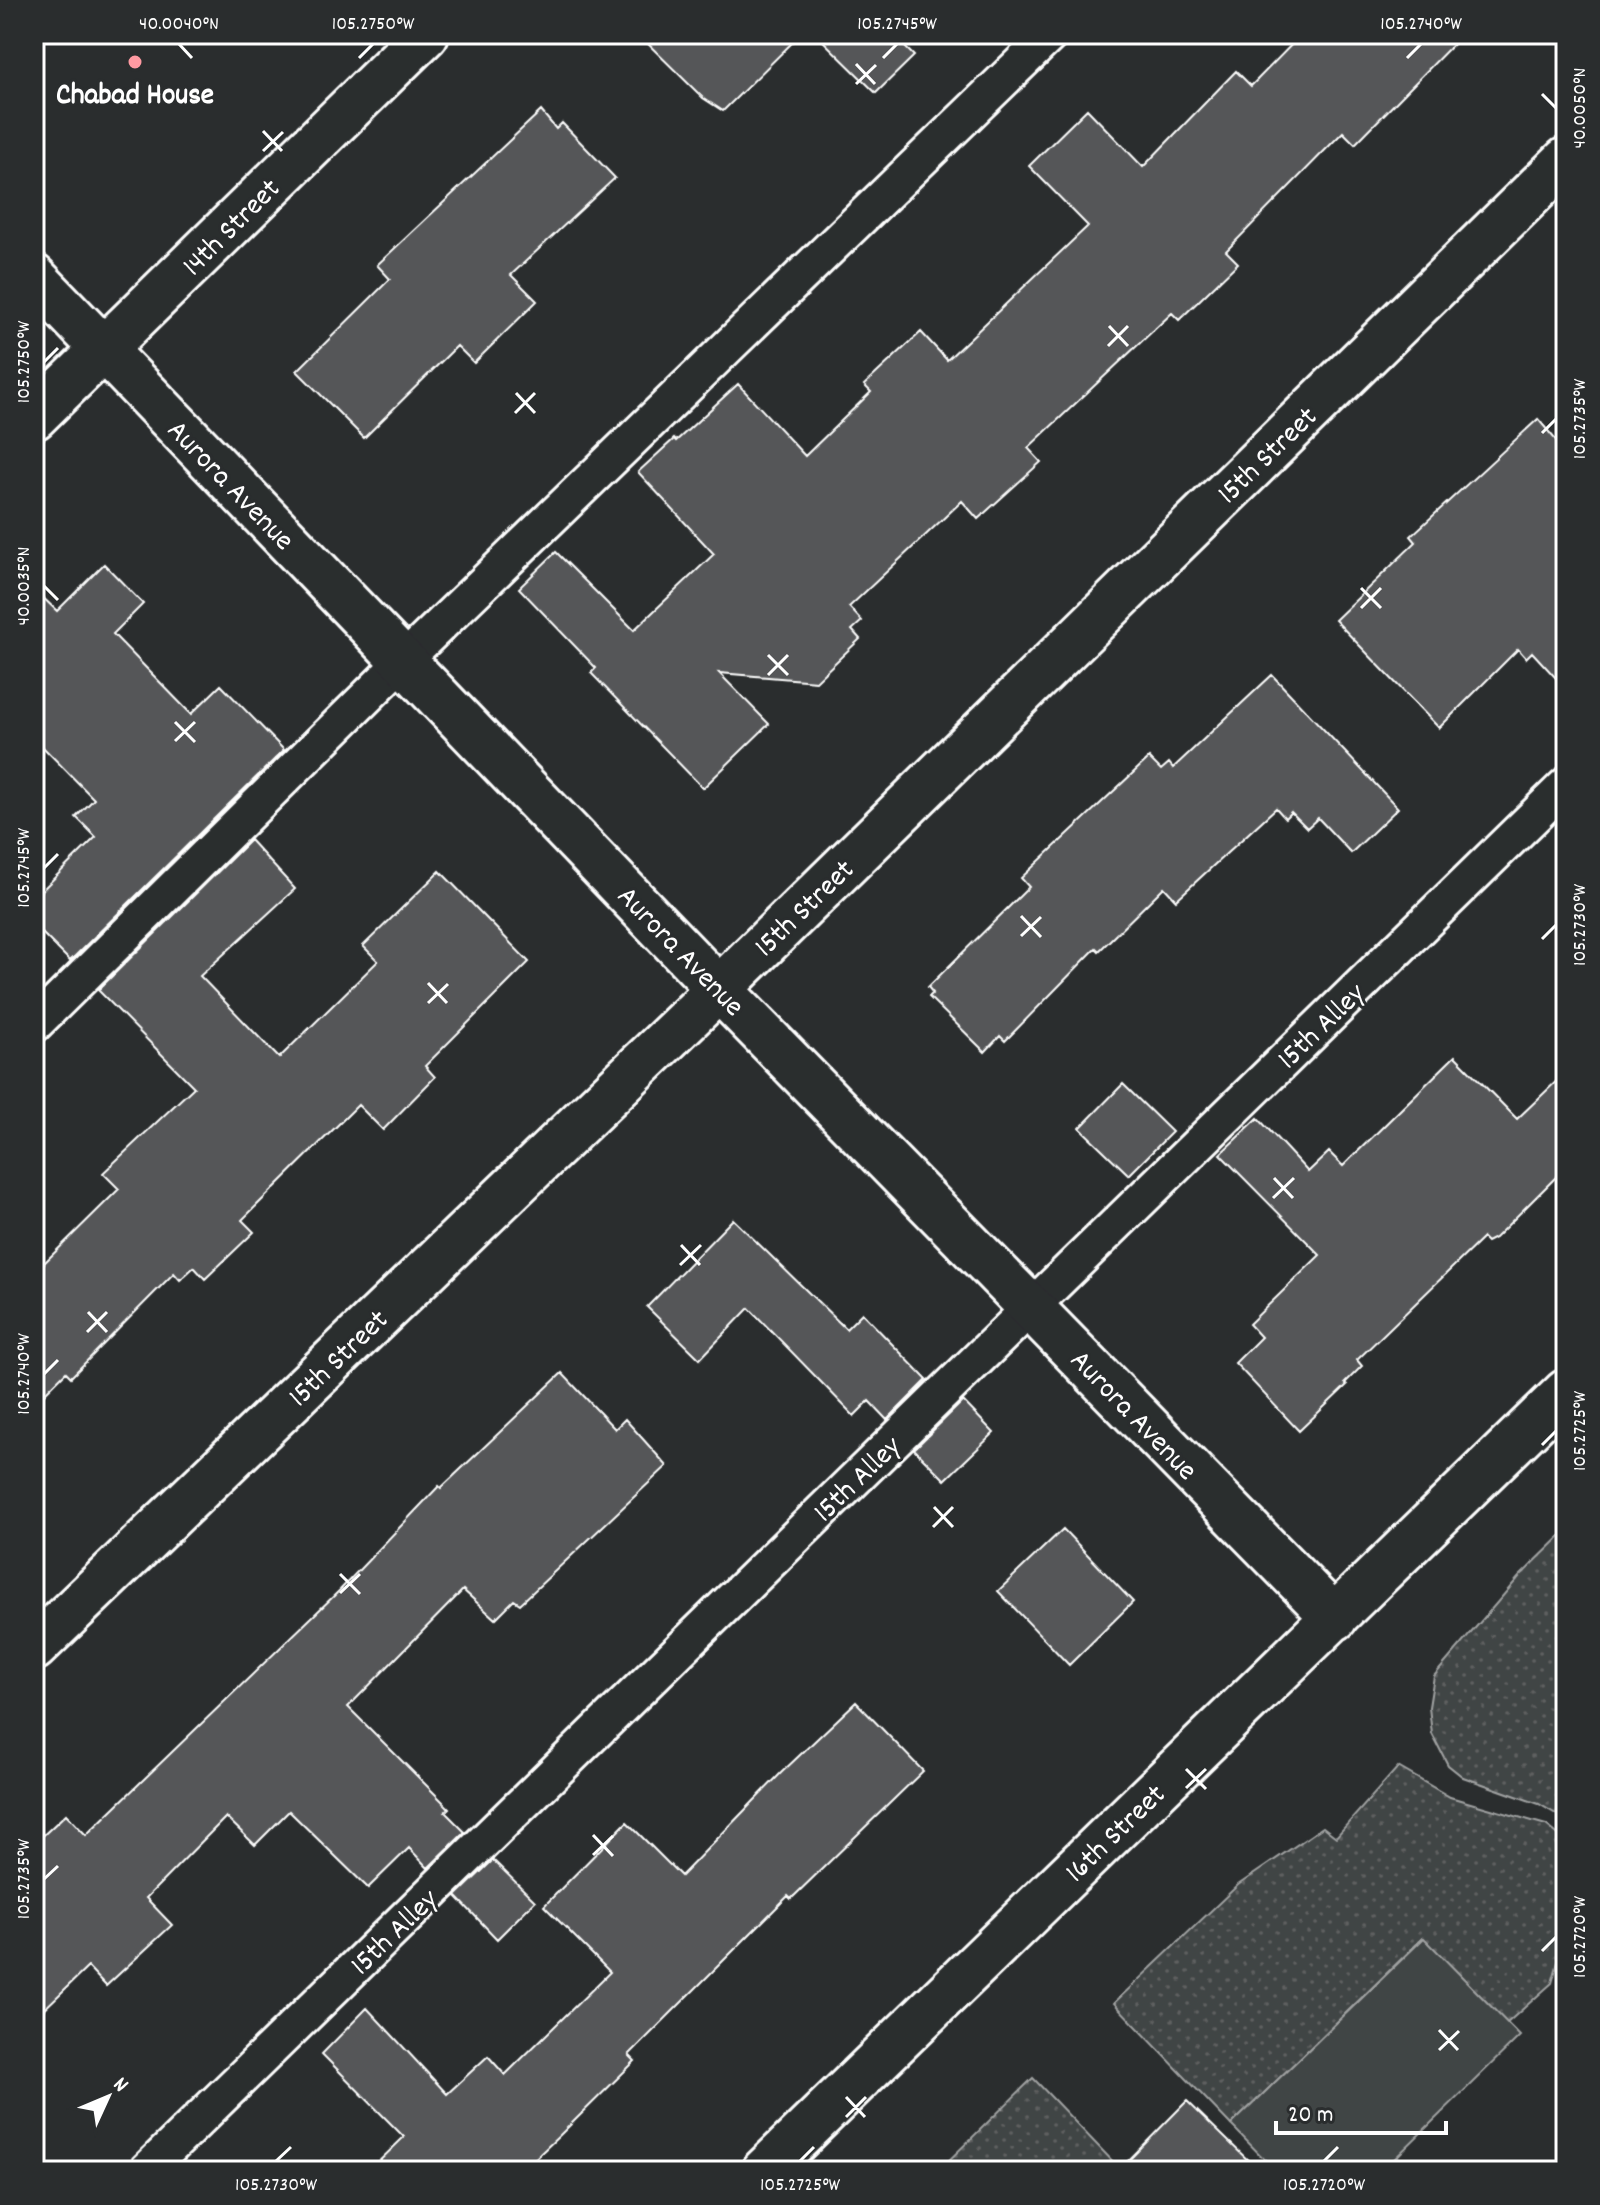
<svg xmlns="http://www.w3.org/2000/svg" width="1600" height="2205" viewBox="0 0 1600 2205" font-family="Dekko,sans-serif">
<style>
.park{fill:url(#park-dots);stroke:#a0a2a2;stroke-width:2}
.garden{fill:#414445;stroke:#a0a2a2;stroke-width:2}
.building{fill:#555758;stroke:#fff;stroke-width:2}
.lines{fill:none;stroke-linecap:round;stroke-linejoin:round}
.lane-casing{stroke:#fff;stroke-width:40}
.street-casing{stroke:#fff;stroke-width:50}
.lane{stroke:#2a2d2e;stroke-width:34}
.street{stroke:#2a2d2e;stroke-width:44}
.ticks{fill:none;stroke:#fff;stroke-width:3}
.poi-dot{fill:#ff9aa2;stroke:#2a2d2e;stroke-width:3}
.labels{text-anchor:middle;stroke-width:6;stroke-linejoin:round;paint-order:stroke}
.poi-label{font-size:30px;font-weight:bold;fill:#fff;stroke:#2a2d2e}
.street-label{font-size:30px;fill:#fff;stroke:#2a2d2e}
.neatline{fill:none;stroke:#fff;stroke-width:3}
.ticks-label{font-size:20px;text-anchor:middle;fill:#fff}
</style>
<defs>
<pattern id="park-dots" width="8" height="8" patternUnits="userSpaceOnUse" patternTransform="scale(2)"><rect width="8" height="8" fill="#414445"/><path d="M2 2h.1M6 6h.1" fill="none" stroke="#5e6061" stroke-width="1.8" stroke-linecap="round"/></pattern>
</defs>
<rect width="100%" height="100%" fill="#2a2d2e"/>
<filter id="ink" filterUnits="userSpaceOnUse"><feTurbulence type="fractalNoise" baseFrequency=".0125" numOctaves="2"/><feDisplacementMap in="SourceGraphic" scale="16" xChannelSelector="R" yChannelSelector="G"/><feConvolveMatrix kernelMatrix="1 2 1 2 8 2 1 2 1" color-interpolation-filters="sRGB"/></filter>
<g filter="url(#ink)">
<!-- park -->
<path class="park" d="M1566,1531V1820L1539,1804L1463,1777L1448,1765L1432,1734L1429,1707L1434,1676L1519,1577Z
M1398,1767L1450,1797L1546,1825L1566,1841V1954L1558,1962L1552,1983L1507,2023L1423,1938L1231,2125L1114,2003L1238,1885L1323,1827L1336,1837Z
M1033,2078L1122,2171H938Z"/>
<!-- garden -->
<path class="garden" d="M1424,1938L1520,2036L1382,2171H1276L1231,2125Z"/>
<!-- building -->
<path class="building" d="M638,34H801L723,111L703,98Z
M816,34H892L914,56L876,93Z
M1302,34H1463L1355,144L1343,132L1226,251L1238,263L1179,320L1172,313L1028,448L1041,462L978,519L962,501L849,607L862,621L852,630L860,639L816,681L719,673L769,724L703,788L591,673L596,668L519,588L556,552L634,630L714,554L638,472L674,439L676,441L738,384L805,456L871,392L864,385L921,332L947,360L1088,226L1029,166L1087,109L1143,167L1236,71L1251,86Z
M541,111L556,129L562,123L615,178L511,275L537,301L474,363L457,346L364,438L297,371L390,279L377,265Z
M1538,419L1566,452V689L1532,652L1526,658L1518,649L1439,728L1335,620L1416,542L1411,536Z
M104,564L143,604L113,634L191,714L221,685L284,750L70,961L34,925V898L96,837L76,817L94,799L34,738V589L57,611Z
M1272,675L1398,808L1351,853L1318,818L1307,828L1291,812L1285,818L1276,808L1176,900L1164,887L1099,951L1096,948L1005,1041L1000,1036L985,1052L929,997L933,993L928,987L1029,887L1021,878L1149,758L1161,770L1169,763L1173,768Z
M250,840L295,889L200,976L279,1058L378,961L363,946L440,871L529,962L425,1066L435,1077L383,1130L358,1105L242,1220L254,1232L205,1279L194,1267L180,1280L174,1273L71,1377L66,1372L34,1404V1273L119,1189L103,1173L194,1087L98,990Z
M1455,1056L1517,1119L1566,1072V1167L1495,1238L1487,1242L1483,1238L1357,1360L1362,1366L1345,1383L1347,1385L1299,1431L1235,1363L1261,1337L1249,1324L1320,1255L1220,1154L1258,1118L1308,1172L1329,1152L1343,1166Z
M1123,1084L1172,1132L1129,1175L1080,1128Z
M733,1219L846,1329L862,1313L927,1380L887,1420L869,1401L854,1416L749,1308L700,1359L647,1307Z
M562,1373L615,1429L625,1419L667,1466L520,1604L514,1600L495,1619L463,1590L348,1707L449,1808L445,1812L465,1832L428,1868L409,1848L368,1888L289,1811L255,1845L226,1817L146,1898L172,1925L106,1986L88,1967L34,2019V1844L66,1814L86,1835L340,1590L439,1486L441,1488Z
M963,1401L994,1433L945,1480L914,1449Z
M1063,1529L1133,1602L1069,1665L998,1591Z
M856,1702L923,1771L791,1899L788,1896L629,2055L635,2061L560,2135L522,2171H369L404,2137L322,2054L367,2008L447,2094L488,2056L505,2075L610,1972L544,1906L627,1822L681,1876L781,1773Z
M493,1860L535,1901L497,1939L456,1896Z
M1187,2101L1259,2171H1118Z"/>
<g class="lines">
<!-- lane casing -->
<g class="lane-casing">
<path id="lane" d="M34,1025L403,661L1051,34
M146,2171L1566,785"/>
</g>
<!-- street casing -->
<g class="street-casing">
<path id="street" d="M34,277L719,989L1335,1618
M34,417L426,34
M34,1648L719,989L1566,160
M764,2171L1566,1392"/>
</g>
<!-- lane -->
<use href="#lane" class="lane"/>
<!-- street -->
<use href="#street" class="street"/>
</g>
</g>
<!-- ticks -->
<path class="ticks" d="M179,44L192,58M359,58L373,44M883,58L897,44M1407,58L1421,44M856,64L875,84M856,84L876,65M1542,94L1556,108M263,131L282,151M263,151L283,132M1109,326L1128,346M1108,346L1128,326M44,362L58,348M516,393L535,413M515,413L535,393M1542,433L1556,419M44,586L58,600M1361,588L1381,608M1361,608L1381,588M768,655L788,675M768,675L788,655M175,722L195,742M175,741L195,722M44,868L58,854M1021,916L1041,937M1021,936L1041,917M1542,939L1556,925M428,983L447,1003M428,1003L448,984M1274,1178L1293,1198M1273,1198L1294,1178M681,1245L700,1265M680,1265L701,1245M88,1312L107,1332M87,1332L107,1312M44,1374L58,1360M1542,1445L1556,1431M934,1507L953,1527M933,1527L953,1507M340,1574L360,1594M340,1593L360,1574M1186,1769L1206,1789M1186,1788L1206,1769M593,1835L613,1856M593,1855L613,1836M44,1879L58,1866M1542,1951L1556,1937M1439,2030L1458,2050M1439,2050L1459,2031M846,2097L865,2117M846,2117L866,2097M276,2161L291,2147M800,2161L814,2147M1324,2161L1338,2147"/>
<!-- markers -->
<circle class="poi-dot" cx="135" cy="62" r="8"/>
<g class="labels">
<!-- poi labels -->
<g class="poi-label">
<text x="135" y="103">Chabad House</text>
</g>
<!-- street labels -->
<g class="street-label">
<text transform="translate(230 226) rotate(-45)" y="10">14th Street</text>
<text transform="translate(1266 454) rotate(-44)" y="10">15th Street</text>
<text transform="translate(232 484) rotate(46)" y="10">Aurora Avenue</text>
<text transform="translate(803 907) rotate(-44)" y="10">15th Street</text>
<text transform="translate(682 950) rotate(46)" y="10">Aurora Avenue</text>
<text transform="translate(1320 1025) rotate(-44)" y="10">15th Alley</text>
<text transform="translate(337 1357) rotate(-44)" y="10">15th Street</text>
<text transform="translate(1135 1414) rotate(46)" y="10">Aurora Avenue</text>
<text transform="translate(856 1478) rotate(-44)" y="10">15th Alley</text>
<text transform="translate(1114 1832) rotate(-44)" y="10">16th Street</text>
<text transform="translate(393 1931) rotate(-44)" y="10">15th Alley</text>
</g>
</g>
<!-- margin -->
<rect width="1600" height="2205" fill="none" stroke="#2a2d2e" stroke-width="88"/>
<!-- north arrow -->
<g transform="translate(108 2097) rotate(46)" stroke="#2a2d2e" stroke-width="6" paint-order="stroke">
<path d="M0-6L14 30L0 20L-14 30Z" fill="#ffffff"/>
<text y="-12" font-size="22" font-weight="bold" text-anchor="middle" fill="#ffffff">N</text>
</g>
<!-- scale -->
<path d="M1276 2121v12h170v-12" fill="none" stroke="#ffffff" stroke-width="4"/>
<text x="1288" y="2121" font-size="24" fill="#ffffff" stroke="#2a2d2e" stroke-width="6" paint-order="stroke">20 m</text>
<rect x="44" y="44" width="1512" height="2117" class="neatline"/>
<g class="ticks-label">
<text x="179" y="29">40.0040°N</text>
<text x="373" y="29">105.2750°W</text>
<text x="897" y="29">105.2745°W</text>
<text x="1421" y="29">105.2740°W</text>
<text transform="translate(1578 108) rotate(-90)" y="7">40.0050°N</text>
<text transform="translate(22 362) rotate(-90)" y="7">105.2750°W</text>
<text transform="translate(1578 419) rotate(-90)" y="7">105.2735°W</text>
<text transform="translate(22 586) rotate(-90)" y="7">40.0035°N</text>
<text transform="translate(22 868) rotate(-90)" y="7">105.2745°W</text>
<text transform="translate(1578 925) rotate(-90)" y="7">105.2730°W</text>
<text transform="translate(22 1374) rotate(-90)" y="7">105.2740°W</text>
<text transform="translate(1578 1431) rotate(-90)" y="7">105.2725°W</text>
<text transform="translate(22 1879) rotate(-90)" y="7">105.2735°W</text>
<text transform="translate(1578 1937) rotate(-90)" y="7">105.2720°W</text>
<text x="276" y="2190">105.2730°W</text>
<text x="800" y="2190">105.2725°W</text>
<text x="1324" y="2190">105.2720°W</text>
</g>
</svg>
